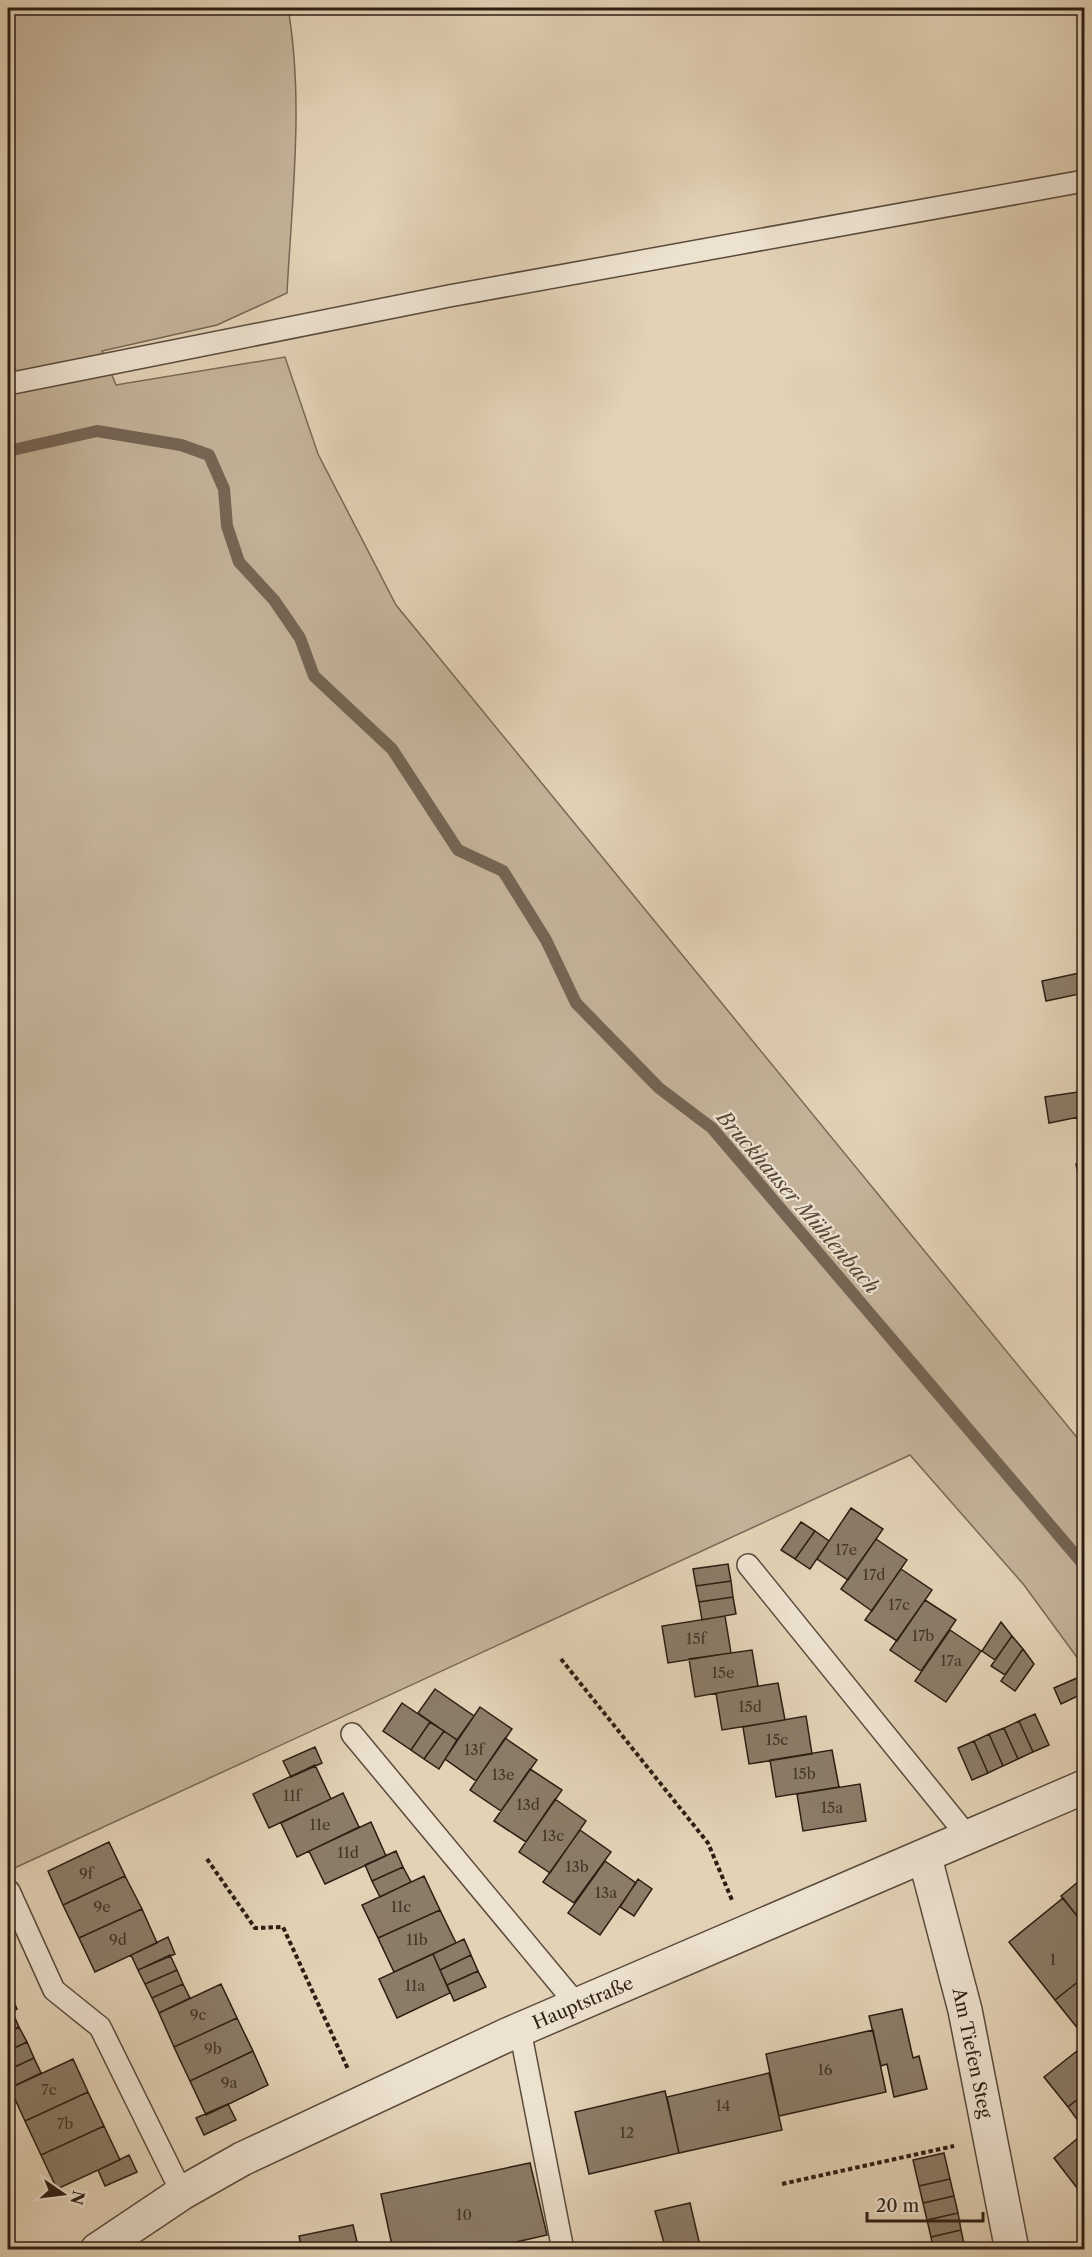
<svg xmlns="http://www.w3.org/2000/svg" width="1092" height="2257" viewBox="0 0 1092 2257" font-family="'Libre Caslon Text',serif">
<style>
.green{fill:#c4b39a;stroke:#786856;stroke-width:1.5}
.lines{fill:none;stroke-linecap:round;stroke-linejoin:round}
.stream{stroke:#756554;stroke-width:12}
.building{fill:#8b7c68;stroke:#2c1e13;stroke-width:1.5}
.lane-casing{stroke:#5a4b3c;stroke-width:24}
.street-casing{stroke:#5a4b3c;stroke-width:36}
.path{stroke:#2c1e13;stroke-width:4;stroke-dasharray:4.5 3;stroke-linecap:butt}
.lane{stroke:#ede2d0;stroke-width:21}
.street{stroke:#ede2d0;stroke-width:33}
.labels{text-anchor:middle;stroke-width:4.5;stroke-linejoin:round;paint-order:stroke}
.number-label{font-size:15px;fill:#443628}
.street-label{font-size:18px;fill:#2c1e13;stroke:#ede2d0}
.water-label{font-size:20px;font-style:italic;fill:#564839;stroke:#ede2d0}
</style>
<rect width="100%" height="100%" fill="#e3d2b6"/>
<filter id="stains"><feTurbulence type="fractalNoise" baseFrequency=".00333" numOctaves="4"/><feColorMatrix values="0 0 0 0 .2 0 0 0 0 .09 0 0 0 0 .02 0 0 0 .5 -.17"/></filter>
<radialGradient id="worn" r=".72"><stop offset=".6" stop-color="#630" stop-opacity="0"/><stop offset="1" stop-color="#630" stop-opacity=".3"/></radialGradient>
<!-- green -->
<path class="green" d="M8,8H288C304,101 292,198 287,293L217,325L102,351L116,385L285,357L318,454L396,605L1084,1446V1667L1024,1585L910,1455L8,1871Z"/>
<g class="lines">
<!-- stream -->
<path class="stream" d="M8,451L97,431L181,445L209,455L224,489L227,526L239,562L274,600L300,638L314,676L392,749L458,850L503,871L546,940L576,1003L659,1088L712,1128L1084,1565"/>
</g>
<!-- building -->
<path class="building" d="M1084,972V993L1046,1001L1042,981Z
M1084,1091V1116L1049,1123L1045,1097Z
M1084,1116V1152L1077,1117Z
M1084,1161V1195H1082L1076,1164Z
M851,1508L883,1529L848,1580L817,1559Z
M801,1522L815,1531L795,1559L781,1550Z
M815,1531L829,1541L810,1569L795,1559Z
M876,1539L907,1560L872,1611L841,1589Z
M728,1564L731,1581L696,1586L693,1569Z
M901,1569L932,1590L897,1641L865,1620Z
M731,1581L733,1597L699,1602L696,1586Z
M733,1597L736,1614L702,1620L699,1602Z
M925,1600L956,1620L921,1671L890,1650Z
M725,1616L731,1653L668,1663L662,1626Z
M1001,1622L1012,1636L995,1660L982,1651Z
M950,1630L981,1651L946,1702L915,1681Z
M1012,1636L1023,1649L1005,1675L991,1666Z
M1023,1649L1034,1664L1015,1691L1001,1681Z
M752,1650L758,1686L695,1697L689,1659Z
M1084,1675V1693L1061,1704L1054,1688Z
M778,1683L785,1720L722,1730L716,1693Z
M435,1689L474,1716L457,1740L418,1713Z
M402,1703L430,1722L411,1750L383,1731Z
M480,1707L512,1729L476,1781L445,1759Z
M1035,1714L1049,1745L1033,1752L1019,1721Z
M806,1716L812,1754L749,1764L743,1727Z
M1019,1721L1033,1752L1018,1759L1004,1728Z
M430,1722L444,1731L424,1759L411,1750Z
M1004,1728L1018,1759L1003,1766L989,1734Z
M444,1731L457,1740L439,1769L424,1759Z
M989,1734L1003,1766L988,1773L974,1741Z
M505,1738L537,1760L501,1811L470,1790Z
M974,1741L988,1773L972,1780L958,1748Z
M315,1747L322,1763L291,1777L283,1761Z
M832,1750L839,1787L776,1797L770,1760Z
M315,1765L331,1799L269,1828L253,1794Z
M530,1769L562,1790L526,1842L494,1821Z
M860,1784L866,1821L803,1831L797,1794Z
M343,1793L359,1827L297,1857L281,1823Z
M555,1799L586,1821L550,1873L519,1852Z
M371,1822L386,1856L325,1884L309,1851Z
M580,1830L611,1852L574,1903L543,1882Z
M109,1842L125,1876L63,1905L48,1871Z
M396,1851L403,1867L372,1881L365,1865Z
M605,1861L636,1883L600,1935L568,1913Z
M403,1867L411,1882L380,1897L372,1881Z
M125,1876L142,1909L79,1938L63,1905Z
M424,1876L440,1910L378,1938L362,1905Z
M1084,1877V1919L1082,1922L1061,1896Z
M638,1879L652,1889L634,1916L620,1907Z
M1063,1898L1084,1925V1977L1055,2000L1009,1942Z
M142,1909L157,1943L95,1972L79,1938Z
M440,1910L456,1943L394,1972L378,1938Z
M168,1937L175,1954L138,1970L131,1955Z
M464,1939L471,1955L440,1970L433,1954Z
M433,1954L450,1993L397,2018L379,1979Z
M170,1955L177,1970L145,1984L138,1970Z
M471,1955L478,1971L447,1985L440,1970Z
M177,1970L183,1984L152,1998L145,1984Z
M478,1971L486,1987L454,2001L447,1985Z
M1084,1977V2033L1083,2035L1055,2000Z
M183,1984L190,1998L159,2013L152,1998Z
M221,1984L237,2018L174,2047L159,2013Z
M8,1988L17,2009L8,2013Z
M902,2009L913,2058L919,2056L927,2089L894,2097L887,2064L881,2066L869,2016Z
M12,2011L19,2027L8,2032V2013Z
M237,2018L253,2051L190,2081L174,2047Z
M19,2027L27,2042L8,2051V2032Z
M873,2030L886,2092L779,2116L766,2054Z
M27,2042L34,2058L8,2070V2051Z
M253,2051L268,2085L206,2115L190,2081Z
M1077,2051L1084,2061V2094L1068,2107L1044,2077Z
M34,2058L41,2073L10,2088L8,2070Z
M73,2059L88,2092L25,2121L10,2088Z
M769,2073L782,2130L679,2153L667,2097Z
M665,2091L679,2153L589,2174L575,2112Z
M88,2092L104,2126L41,2155L25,2121Z
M1084,2094V2129L1068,2107Z
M228,2104L236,2120L204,2135L196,2118Z
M104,2126L120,2160L57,2189L41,2155Z
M1084,2133V2197L1054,2158Z
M944,2153L950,2179L919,2186L913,2160Z
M129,2155L137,2172L105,2186L98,2170Z
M530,2163L547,2235L481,2250H393L381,2194Z
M950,2179L954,2196L923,2203L919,2186Z
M954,2196L958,2213L927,2220L923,2203Z
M690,2203L701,2250H666L655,2211Z
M958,2213L961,2230L931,2237L927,2220Z
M353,2225L359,2250H302L299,2236Z
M961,2230L965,2248L933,2250L931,2237Z"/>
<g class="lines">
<!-- lane casing -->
<g class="lane-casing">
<path id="lane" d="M8,384L449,296L1084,181
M748,1565L969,1838
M352,1734L578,2006
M9,1891L54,1990L100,2027L182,2193
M520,2030L563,2250"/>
</g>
<!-- street casing -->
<g class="street-casing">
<path id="street" d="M925,1858L965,2010L1012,2250
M97,2250L182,2193L242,2159L507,2035L1084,1787"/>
</g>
<!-- path -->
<path class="path" d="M561,1659L708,1843L732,1900
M207,1859L255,1928L283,1927L348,2069
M782,2184L954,2146"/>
<!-- lane -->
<use href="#lane" class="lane"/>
<!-- street -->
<use href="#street" class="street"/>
</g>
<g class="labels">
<!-- number labels -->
<g class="number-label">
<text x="846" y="1555">17e</text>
<text x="874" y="1580">17d</text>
<text x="899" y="1610">17c</text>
<text x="923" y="1641">17b</text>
<text x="696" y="1644">15f</text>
<text x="951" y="1666">17a</text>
<text x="723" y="1678">15e</text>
<text x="750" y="1712">15d</text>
<text x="777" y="1745">15c</text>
<text x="474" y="1755">13f</text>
<text x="804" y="1779">15b</text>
<text x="503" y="1780">13e</text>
<text x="292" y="1801">11f</text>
<text x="528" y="1810">13d</text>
<text x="832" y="1813">15a</text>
<text x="320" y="1830">11e</text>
<text x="553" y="1841">13c</text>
<text x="348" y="1858">11d</text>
<text x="577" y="1872">13b</text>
<text x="86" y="1879">9f</text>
<text x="606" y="1898">13a</text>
<text x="102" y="1912">9e</text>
<text x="401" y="1912">11c</text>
<text x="118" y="1945">9d</text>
<text x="417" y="1945">11b</text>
<text x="1053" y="1965">1</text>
<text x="415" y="1991">11a</text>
<text x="198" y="2020">9c</text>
<text x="213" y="2054">9b</text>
<text x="825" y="2075">16</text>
<text x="229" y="2088">9a</text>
<text x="49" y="2095">7c</text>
<text x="723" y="2111">14</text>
<text x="65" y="2129">7b</text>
<text x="627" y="2138">12</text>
<text x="464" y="2220">10</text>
</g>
<!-- street labels -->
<g class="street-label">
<text transform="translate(583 2003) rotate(-23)" y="6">Hauptstraße</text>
<text transform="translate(972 2053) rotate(78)" y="6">Am Tiefen Steg</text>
</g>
<!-- water labels -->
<g class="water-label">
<text transform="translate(798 1202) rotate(49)" y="7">Bruckhauser Mühlenbach</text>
</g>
</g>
<!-- margin -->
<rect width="1092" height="2257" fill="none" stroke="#e3d2b6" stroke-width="30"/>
<rect x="9" y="9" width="1074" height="2239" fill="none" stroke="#2c1e13" stroke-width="3"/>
<rect x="15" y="15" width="1062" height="2227" fill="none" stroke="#2c1e13" stroke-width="1.5"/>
<!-- north arrow -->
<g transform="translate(63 2194) rotate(104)" stroke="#ede2d0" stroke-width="4.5" paint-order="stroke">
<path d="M0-4.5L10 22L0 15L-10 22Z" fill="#2c1e13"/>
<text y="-9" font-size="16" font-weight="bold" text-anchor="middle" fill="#2c1e13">N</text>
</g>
<!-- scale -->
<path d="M867 2212v9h116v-9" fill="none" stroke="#2c1e13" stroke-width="3"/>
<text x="876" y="2212" font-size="18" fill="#2c1e13" stroke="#ede2d0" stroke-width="4.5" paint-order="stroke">20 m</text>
<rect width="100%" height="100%" filter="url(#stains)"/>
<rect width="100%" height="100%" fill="url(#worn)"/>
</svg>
